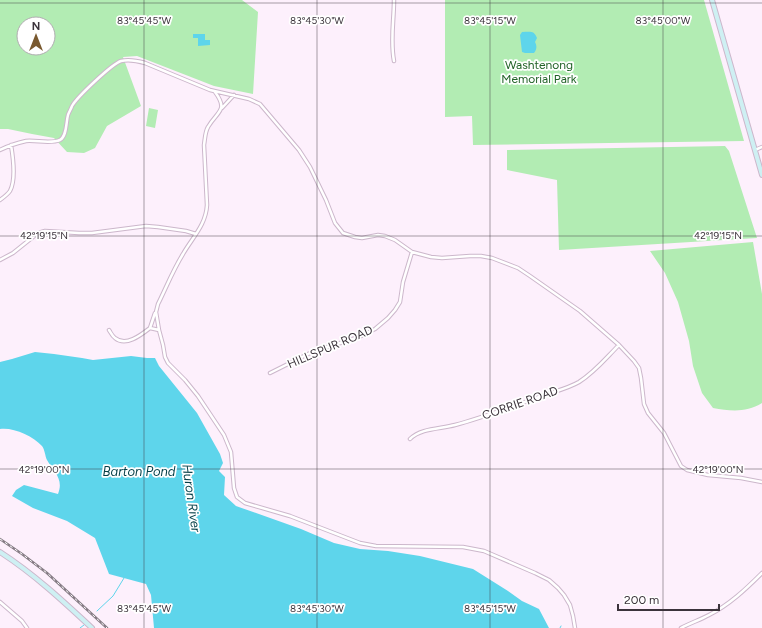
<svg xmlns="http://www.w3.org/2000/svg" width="762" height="628" viewBox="0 0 762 628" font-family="Figtree,sans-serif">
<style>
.green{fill:#b2ecb3;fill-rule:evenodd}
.water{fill:#5ed5eb}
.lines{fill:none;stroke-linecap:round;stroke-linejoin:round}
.stream{stroke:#5ed5eb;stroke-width:1}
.street-casing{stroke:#ccb7cb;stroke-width:4.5}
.secondary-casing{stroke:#ccb7cb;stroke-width:6}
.street{stroke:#fff;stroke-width:2.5}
.secondary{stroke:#cef0f3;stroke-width:4}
.rail-casing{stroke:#857b84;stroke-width:2.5}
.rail{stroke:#fff;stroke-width:1;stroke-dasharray:3;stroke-linecap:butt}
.ticks{fill:none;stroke:#3b333b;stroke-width:1;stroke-opacity:0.45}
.labels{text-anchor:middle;stroke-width:3.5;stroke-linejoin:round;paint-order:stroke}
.park-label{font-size:12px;fill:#216227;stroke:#fff}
.street-label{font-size:12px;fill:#3b333b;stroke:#fff}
.water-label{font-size:13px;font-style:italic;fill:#053f48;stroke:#fff}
.ticks-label{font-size:10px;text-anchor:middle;fill:#3b333b;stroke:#fff;stroke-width:3.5;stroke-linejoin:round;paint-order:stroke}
</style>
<rect width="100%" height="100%" fill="#fdf0fc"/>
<!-- green -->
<path class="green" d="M0,0H242L258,12L253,94L214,86L137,56L123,57L141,106L107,126L95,148L84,153L67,152L54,138L32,134L8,129H0ZM24,24H48V48H24Z
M445,0H704L744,141L473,145L472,116L445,117Z
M149,108L158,110L155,128L146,126Z
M725,146L729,151L757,238L559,250L557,180L507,170V150Z
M753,242L762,294V403C746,413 730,411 713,408L702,393L693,366L689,341L678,302L665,273L650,251Z"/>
<!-- water -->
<path class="water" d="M522,32C530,32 534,30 537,38L535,42C537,46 537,49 534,53H525L522,52L520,35Z
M193,34H205V40H210V45L198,46V38H193Z
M35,352L54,354L82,358L93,360L131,356L147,358H155L159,366L197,413L220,454L223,463L219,471L225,477L224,495L236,506L301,529L334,543L360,549L388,551L420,556L473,569L508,591L522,601L539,609L549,628H154L151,595L146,584L109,574L95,538L67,521L33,508L12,496L16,490L24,485L58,494C64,479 54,472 47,460C45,456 45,450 42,446C33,436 13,427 0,429V362L12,359Z"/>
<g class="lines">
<!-- stream -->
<path class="stream" d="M97,611L113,596L124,578
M80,628L84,625
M560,628L561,626"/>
<!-- street casing -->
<g class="street-casing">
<path id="street" d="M394,61C390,41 394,21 394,0
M222,108L234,95
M0,150C8,146 17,143 26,141C36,140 51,144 60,140C67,136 66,122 68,115C69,112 71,109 72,106C77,97 112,64 121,61C130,59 138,61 145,63L210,90L249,99L260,104L299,150L310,167L326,200L335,223L343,233L355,237L362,238L378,235L385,236L395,240L412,252L431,257L442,258L470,256H481L492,258L518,268L530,276L580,311L619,345L634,361L639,368L641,378L644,404L648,413L664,433L681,466L687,470L708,475L741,478L762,482
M755,150L762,147
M0,200C4,197 7,195 10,191C16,180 13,157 11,145
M0,260L13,253L38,233L45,231L79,233H92L146,226L158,227L186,231L196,234
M150,328L155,313
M109,330C111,333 112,336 115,338C126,347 141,335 150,328L159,330L163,345L165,357L168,363L185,380L198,396L224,435L231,452L234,488L237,497L245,503L290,516L360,543L376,546L463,547L484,551L535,573L549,580L558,588L564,595L570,605L573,616L575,628
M159,330L156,312L158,304C166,288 173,270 183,254C192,238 206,225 207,205L204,145C205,139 205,132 208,127C217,111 229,111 215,92
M270,373L312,352L359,337L375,329L388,318L395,310L400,302L403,282L412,252
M410,439C421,428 440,429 455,425C484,417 511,407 539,397C552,392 567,389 579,382C595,372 606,358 619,345
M0,602L22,621L27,628
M681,628C690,623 700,620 709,615C729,605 746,589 762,573"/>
</g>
<!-- secondary casing -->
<g class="secondary-casing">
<path id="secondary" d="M712,0L762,175
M0,552C34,574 63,601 92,628"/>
</g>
<!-- street -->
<use href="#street" class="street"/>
<!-- secondary -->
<use href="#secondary" class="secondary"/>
<!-- rail casing -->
<g class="rail-casing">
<path id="rail" d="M0,539L22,554L47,573L107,628"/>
</g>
<!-- rail -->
<use href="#rail" class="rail"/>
</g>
<!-- ticks -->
<path class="ticks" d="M144,0V628M317,0V628M490,0V628M663,0V628M0,3H762M0,236H762M0,469H762"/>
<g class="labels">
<!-- park labels -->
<g class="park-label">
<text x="539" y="69">Washtenong<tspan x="539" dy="14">Memorial Park</tspan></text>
</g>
<!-- street labels -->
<g class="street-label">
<text transform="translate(330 347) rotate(-23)" y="4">HILLSPUR ROAD</text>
<text transform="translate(520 403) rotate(-19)" y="4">CORRIE ROAD</text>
</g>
<!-- water labels -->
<g class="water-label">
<text x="139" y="476">Barton Pond</text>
<text transform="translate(192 498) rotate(82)" y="5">Huron River</text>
</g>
</g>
<g class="ticks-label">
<text x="144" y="24">83°45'45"W</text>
<text x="317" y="24">83°45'30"W</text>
<text x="490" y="24">83°45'15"W</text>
<text x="663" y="24">83°45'00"W</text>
<text x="44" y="239">42°19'15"N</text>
<text x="718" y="239">42°19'15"N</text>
<text x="44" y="473">42°19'00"N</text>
<text x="718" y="473">42°19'00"N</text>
<text x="144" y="612">83°45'45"W</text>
<text x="317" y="612">83°45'30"W</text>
<text x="490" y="612">83°45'15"W</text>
</g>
<!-- north arrow -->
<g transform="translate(36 36)"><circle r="19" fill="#ffffff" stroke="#b1adb1"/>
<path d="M0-3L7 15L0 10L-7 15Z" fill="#79592f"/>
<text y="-6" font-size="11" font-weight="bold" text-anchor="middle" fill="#3b333b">N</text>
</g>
<!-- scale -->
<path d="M618 604v6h101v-6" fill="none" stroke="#3b333b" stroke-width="2"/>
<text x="624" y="604" font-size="12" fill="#3b333b" stroke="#ffffff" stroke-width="3" paint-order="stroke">200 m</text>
</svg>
